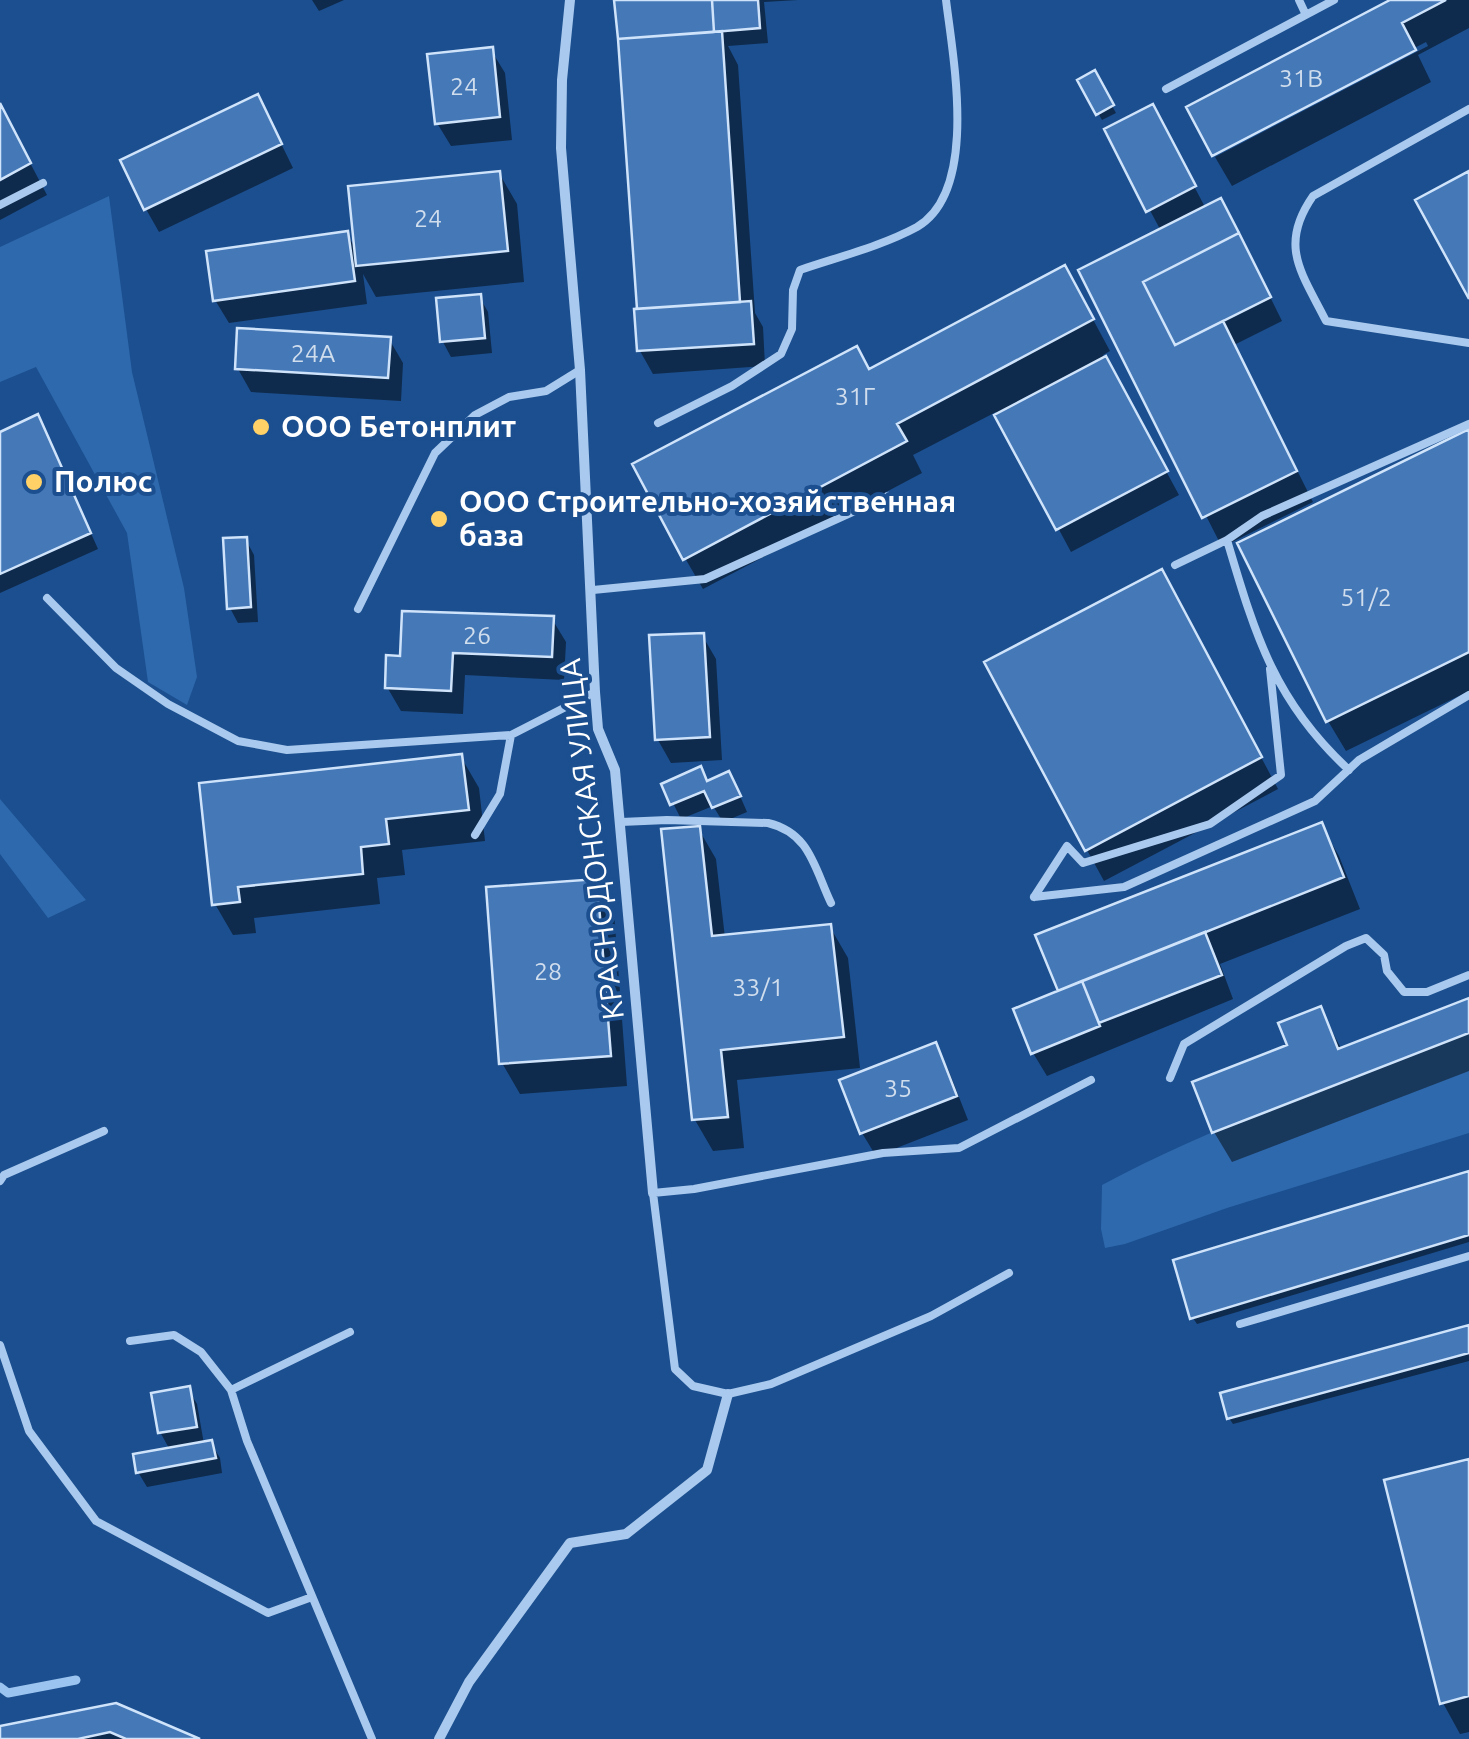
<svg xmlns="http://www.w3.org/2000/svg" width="1469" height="1739" viewBox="0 0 1469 1739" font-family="Ubuntu,sans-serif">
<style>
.green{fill:#2e69ad}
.shadow{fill:#0007}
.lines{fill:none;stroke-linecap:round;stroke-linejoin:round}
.stream{stroke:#9cc4f0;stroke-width:9}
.building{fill:#4478b7;stroke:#cfe3fa;stroke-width:2.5}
.service{stroke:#a9c9ee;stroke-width:8}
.minor{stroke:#a9c9ee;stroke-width:10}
.poi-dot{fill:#ffd166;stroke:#1b4f8f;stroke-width:4}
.labels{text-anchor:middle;stroke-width:8;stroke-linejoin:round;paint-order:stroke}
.number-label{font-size:25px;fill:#d0dded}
.poi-label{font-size:30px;font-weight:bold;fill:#fff;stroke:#1b4f8f;text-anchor:start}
.street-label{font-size:30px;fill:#fff;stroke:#1b4f8f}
</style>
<rect width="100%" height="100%" fill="#1b4f8f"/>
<!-- green -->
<path class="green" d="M109,196L132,372L184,588L197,677L187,705L148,682L127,533L36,367L0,382V247Z
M0,799L86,900L48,918L0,854Z
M1469,1033V1133L1227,1208L1125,1244L1105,1248L1101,1229L1102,1185C1218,1122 1346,1081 1469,1033Z"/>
<!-- shadow -->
<path class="shadow" d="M312,0H344L319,11Z
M616,0H798L764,2L768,43L728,46L738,65L755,313L763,327L765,366L653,374L640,351V311Z
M1396,0H1469V28L1418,55L1431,82L1232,186L1215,157L1428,46L1426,42L1213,153Z
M491,50L505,73L512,140L451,146L437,123Z
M1094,74L1116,113L1102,120L1080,81Z
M0,106L47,195L0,220Z
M270,121L293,168L159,232L146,209Z
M1107,130L1165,131L1206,209L1238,232L1282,321L1234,345L1313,502L1222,547L1081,271L1161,231Z
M499,173L517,204L524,282L376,297L363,274L367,304L229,323L215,300L347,234L357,251Z
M479,296L488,312L492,353L451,357L443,342Z
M1082,299L1110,351L1103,355L1179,495L1071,552L996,412L913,455L922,473L703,589L685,558Z
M389,339L403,363L401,401L251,392L238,369Z
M1469,432V691L1346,751L1328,721Z
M46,433L98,549L0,593V434Z
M246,540L254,555L258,622L238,623L230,608Z
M1179,603L1278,789L1104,881L1087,850Z
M552,619L566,642L564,680L465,675L463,714L401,711L387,687L402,659Z
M702,635L716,659L722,760L671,763L658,740Z
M461,757L479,788L485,841L402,850L405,875L377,878L380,904L254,918L256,933L233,935L215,904L202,785Z
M708,783L737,789L747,812L723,822L713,806L681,819L664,785Z
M1321,825L1339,856L1360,909L1220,964L1233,999L1047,1076L1033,1053L1062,992Z
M698,828L716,859L725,938L830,927L848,958L860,1068L737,1080L744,1148L713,1151L695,1120Z
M596,881L614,912L627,1086L520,1094L502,1063Z
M1469,1001V1071L1232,1162L1214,1132L1320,1009L1342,1050Z
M935,1045L948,1069L968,1120L876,1156L862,1133Z
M1469,1174V1242L1197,1324L1193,1318Z
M1469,1327V1361L1233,1424L1229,1418Z
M188,1389L197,1404L204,1444L211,1443L220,1458L222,1473L147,1487L138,1472L170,1450L160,1432Z
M1469,1461V1732L1460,1734L1443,1703Z
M116,1705L194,1739H0V1729Z"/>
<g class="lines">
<!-- stream -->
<path class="stream" d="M0,1687L8,1693L76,1680"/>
</g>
<!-- building -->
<path class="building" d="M614,0H712L714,32L618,39Z
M712,0H758L760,28L714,32Z
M1390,0H1446L1402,23L1416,50L1212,156L1186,107Z
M722,31L740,302L637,309L618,39Z
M493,47L500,117L435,124L427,54Z
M1095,70L1114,105L1096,115L1077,80Z
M258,94L282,144L144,210L120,160Z
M0,103L31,163L0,180Z
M1153,104L1196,186L1146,212L1104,129Z
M500,171L508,251L356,266L348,186Z
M1469,171V299L1415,200Z
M1221,198L1239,233L1143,282L1175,345L1223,321L1297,471L1202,518L1078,270Z
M348,231L355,281L213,301L206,251Z
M1239,233L1271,297L1175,345L1143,282Z
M1065,265L1094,319L897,424L907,441L683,560L632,464L857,346L869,369Z
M481,294L485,338L440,342L436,298Z
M751,301L754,344L637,351L634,309Z
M237,328L391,337L388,378L235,369Z
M1106,356L1168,471L1056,530L994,415Z
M38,414L91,533L0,574V432Z
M1469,429V652L1326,722L1237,543Z
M247,537L251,607L227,609L223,538Z
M1162,569L1262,757L1085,851L984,662Z
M402,611L554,616L552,657L453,653L451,691L385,688L386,655L400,656Z
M704,633L710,737L655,740L649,635Z
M462,754L469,810L386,819L389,844L361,847L363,874L238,887L240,902L212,905L199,783Z
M701,766L707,781L729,771L741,796L712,808L704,791L670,805L661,784Z
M1322,822L1344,877L1058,991L1035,935Z
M700,826L712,936L831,924L844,1037L721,1050L728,1117L692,1120L661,829Z
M597,879L611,1056L499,1064L486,887Z
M1205,932L1222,975L1099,1023L1082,981Z
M1082,981L1100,1026L1031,1054L1013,1009Z
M1469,998V1033L1212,1133L1192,1082L1287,1045L1278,1023L1321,1006L1338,1049Z
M936,1042L957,1096L860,1134L839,1080Z
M1469,1171V1235L1190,1319L1173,1260Z
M1469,1325V1353L1227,1419L1220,1393Z
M190,1386L197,1427L158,1433L151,1393Z
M212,1440L216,1458L136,1473L133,1454Z
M1469,1459V1696L1440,1704L1384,1480Z
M116,1703L200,1739H126L110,1732L78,1739H0V1726Z"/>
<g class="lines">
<!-- service -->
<path class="service" d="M1299,0L1306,15
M1166,89L1334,0
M1469,109L1313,196C1278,246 1302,273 1326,321L1469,343
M0,205L43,183
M658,423L732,386L781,354L792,329L793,290L800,270C838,257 882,246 917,227C979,191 953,58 946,0
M1227,540C1255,634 1274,701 1349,770
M1175,565L1227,540L1262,516L1469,424
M593,590L705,579L888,496
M47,598L116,668L168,704L238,741L287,750L511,735L595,692
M358,609L435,453L475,415L509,397L546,391L580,370
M621,822L667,820L768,823C810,833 814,867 831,903
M475,835L500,794L511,735
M1034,897L1124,887L1315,801L1359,760L1469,695
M1034,897L1067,846L1083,863L1210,824L1281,775L1270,669
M1170,1078L1184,1044L1346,946L1366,938L1384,955L1387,971L1404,992H1427L1469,975
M0,1181L4,1175L104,1131
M1009,1273L931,1316L771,1384L728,1394L693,1386L675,1369L653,1193L694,1189L883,1153L959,1148L1091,1080
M1240,1324L1469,1256
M130,1341L174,1335L201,1352L231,1390L247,1441L372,1739
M0,1345L29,1431L96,1521L268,1613L312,1597
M231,1390L350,1332"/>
<!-- minor -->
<path class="minor" d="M570,0L562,80L561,148L580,370L595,692L598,729L615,770L653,1193
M439,1739L469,1682L570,1543L626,1534L707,1470L728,1394"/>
</g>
<!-- markers -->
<g class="poi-dot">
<circle cx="261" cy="427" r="10"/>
<circle cx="34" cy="482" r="10"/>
<circle cx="439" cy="519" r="10"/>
</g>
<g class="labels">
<!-- number labels -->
<g class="number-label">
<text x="1301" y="87">31В</text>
<text x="464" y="95">24</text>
<text x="428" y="227">24</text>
<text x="313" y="362">24А</text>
<text x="855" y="405">31Г</text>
<text x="1366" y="606">51/2</text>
<text x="477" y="644">26</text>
<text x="548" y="980">28</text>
<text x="758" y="996">33/1</text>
<text x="898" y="1097">35</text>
</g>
<!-- poi labels -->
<g class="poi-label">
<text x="281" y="437">ООО Бетонплит</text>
<text x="54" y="492">Полюс</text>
<text x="459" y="512">ООО Строительно-хозяйственная<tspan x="459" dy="34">база</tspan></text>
</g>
<!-- street labels -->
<g class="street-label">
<text transform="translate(592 839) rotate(-97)" y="10">КРАСНОДОНСКАЯ УЛИЦА</text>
</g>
</g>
</svg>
